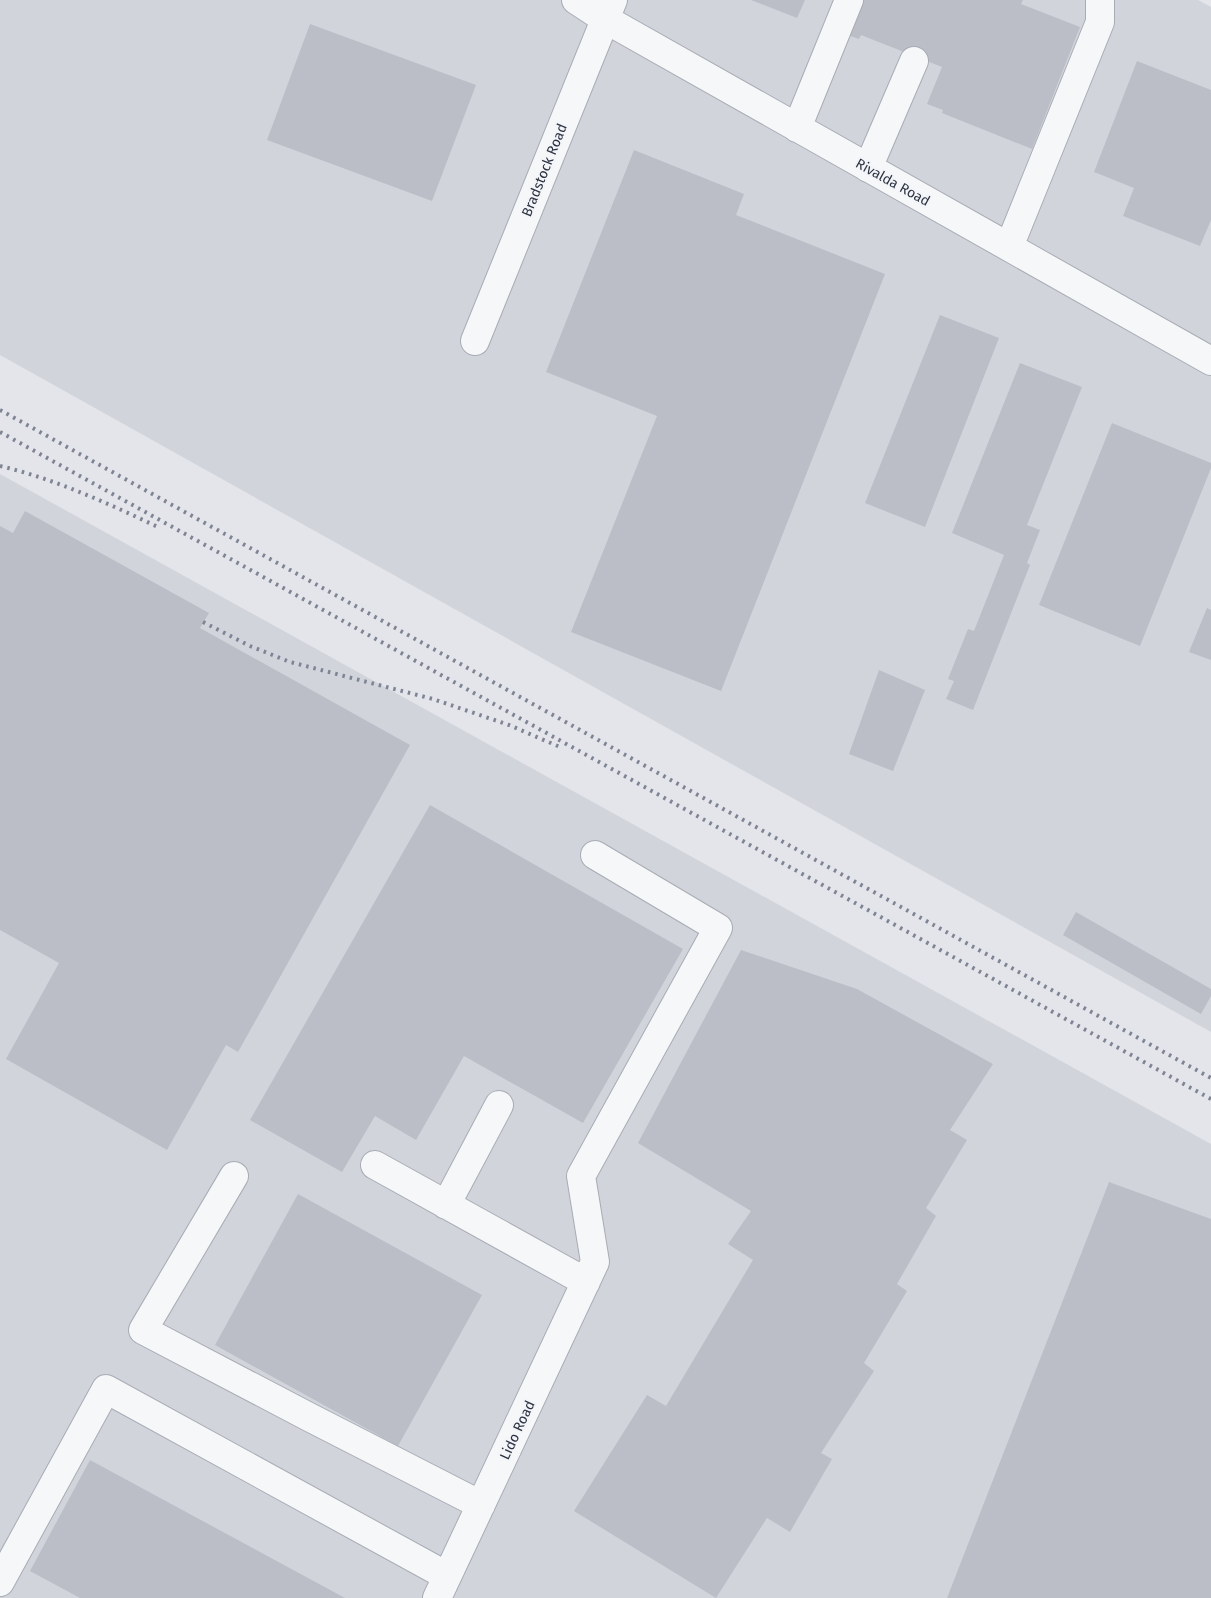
<svg xmlns="http://www.w3.org/2000/svg" width="1211" height="1598" viewBox="0 0 1211 1598" font-family="'Fira Sans',sans-serif">
<style>
.built{fill:#d2d4dc}
.building{fill:#bbbec7}
.lines{fill:none;stroke-linecap:round;stroke-linejoin:round}
.minor-casing{stroke:#a8acb4;stroke-width:30}
.minor{stroke:#f6f7f9;stroke-width:28}
.rail{stroke:#7e8493;stroke-width:4;stroke-dasharray:2.5 5;stroke-linecap:butt}
.labels{text-anchor:middle;stroke-width:4.5;stroke-linejoin:round;paint-order:stroke}
.street-label{font-size:14px;fill:#2c3241;stroke:#f3f5f8}
</style>
<rect width="100%" height="100%" fill="#e3e5ea"/>
<!-- built -->
<path class="built" d="M0,0H1198L1211,7V1032L0,355Z
M0,474L1211,1144V1598H0Z"/>
<!-- building -->
<path class="building" d="M751,0H805L797,18Z
M859,0H1023L1021,4L1080,27L1032,149L942,113L943,110L927,104L942,67L861,35L859,39L845,34Z
M310,24L476,85L432,201L267,140Z
M1137,61L1211,90V220L1200,246L1123,216L1134,188L1094,172Z
M634,150L744,194L736,215L885,274L721,691L571,632L657,416L546,372Z
M940,315L999,338L925,527L865,503Z
M1020,363L1082,387L1027,525L1040,530L1027,563L1030,565L973,710L946,699L954,681L948,679L968,629L974,631L1004,555L952,533Z
M1112,423L1211,463V468L1140,646L1039,605Z
M25,511L209,613L200,628L410,745L238,1052L226,1045L167,1150L6,1059L59,963L0,930V526L13,533Z
M1207,608L1211,610V660L1189,652Z
M879,670L925,690L893,771L849,754Z
M430,805L683,949L583,1123L464,1056L416,1140L375,1116L342,1172L250,1120Z
M1076,912L1211,989V996L1201,1014L1063,935Z
M741,950L857,989L993,1064L950,1130L967,1140L926,1208L936,1216L897,1284L907,1291L864,1363L874,1371L821,1453L832,1459L790,1532L767,1518L716,1598L574,1511L647,1395L666,1406L753,1260L728,1244L751,1211L638,1143Z
M1109,1182L1211,1219V1598H947Z
M298,1194L482,1295L398,1446L215,1345Z
M90,1460L345,1598H80L30,1571Z"/>
<g class="lines">
<!-- minor casing -->
<g class="minor-casing">
<path id="minor" d="M576,0L605,19L1211,361
M797,128L849,0
M868,168L914,61
M1009,247L1100,22V0
M475,341L613,0
M375,1165L586,1282
M234,1176L143,1330L309,1417L481,1505
M446,1205L499,1105
M0,1582L106,1389L447,1576
M437,1598L595,1262L581,1176L718,928L595,855"/>
</g>
<!-- minor -->
<use href="#minor" class="minor"/>
<!-- rail -->
<path class="rail" d="M0,410L1211,1078
M0,432L1211,1099
M0,466C55,479 107,503 158,527
M203,622L250,646L290,662L433,699L509,725L560,747"/>
</g>
<g class="labels">
<!-- street labels -->
<g class="street-label">
<text transform="translate(544 170) rotate(-68)" y="5">Bradstock Road</text>
<text transform="translate(893 182) rotate(29)" y="5">Rivalda Road</text>
<text transform="translate(517 1430) rotate(-65)" y="5">Lido Road</text>
</g>
</g>
</svg>
